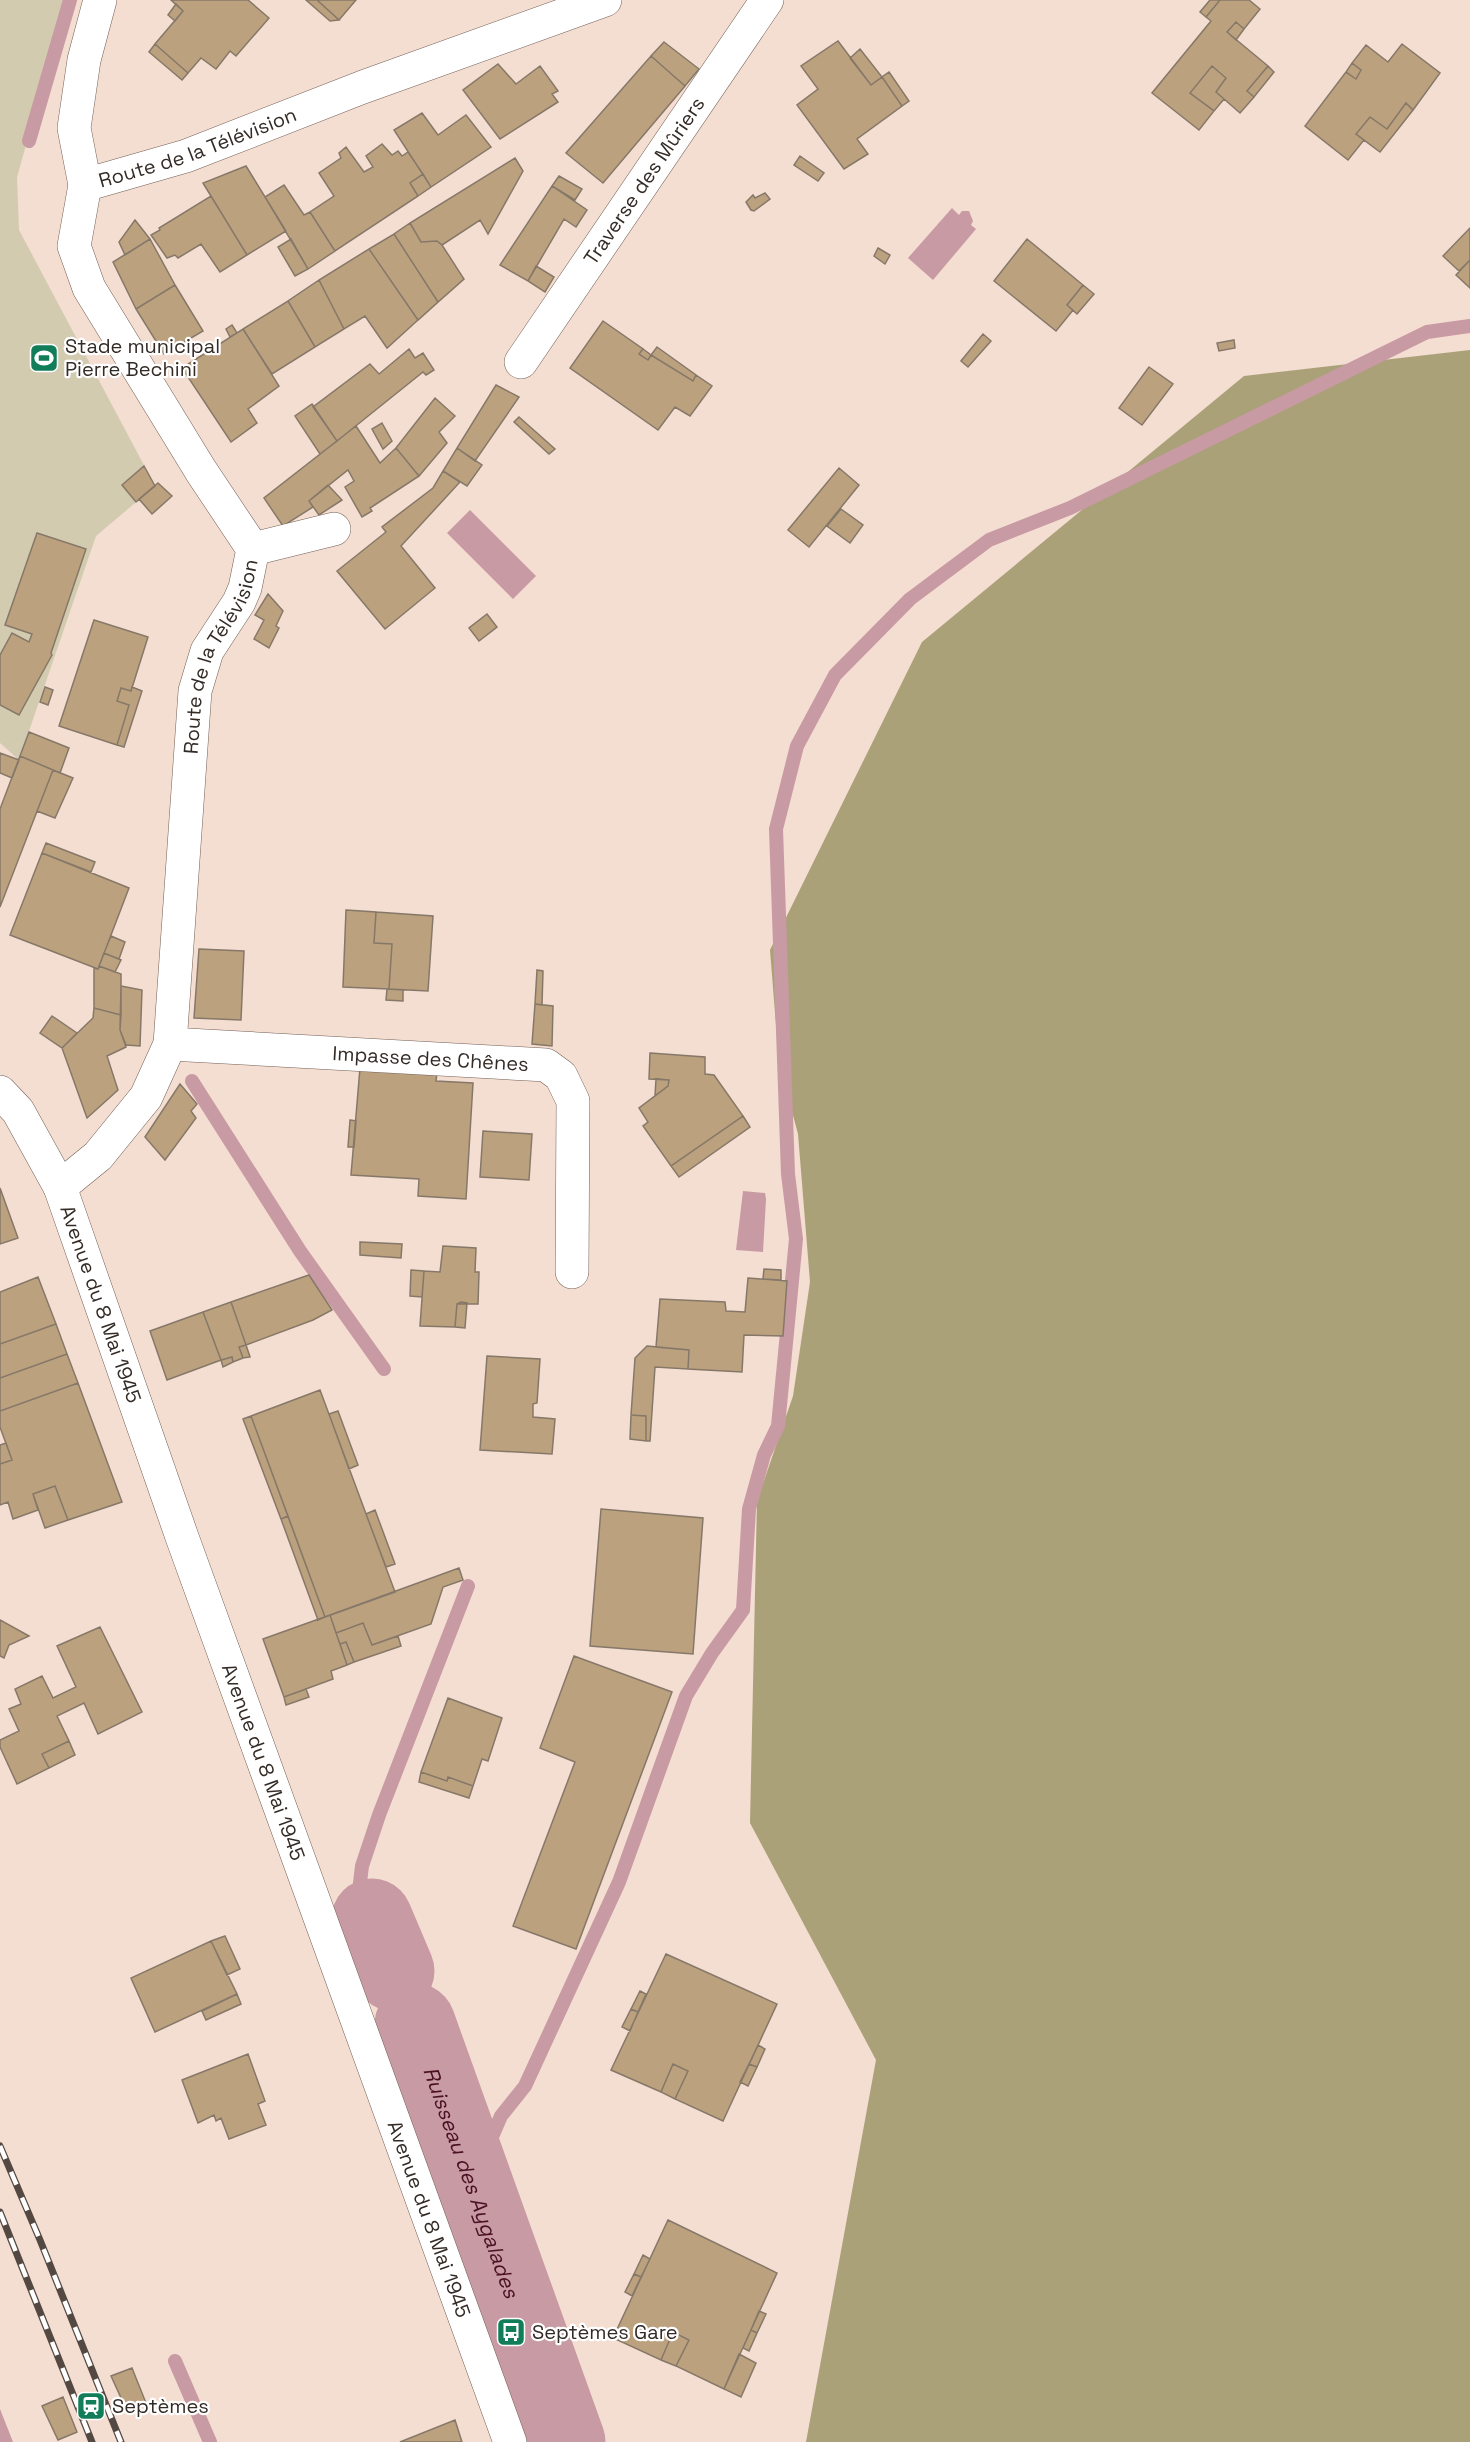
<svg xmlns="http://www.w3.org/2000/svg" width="1470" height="2442" font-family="'Space Grotesk',sans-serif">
<rect width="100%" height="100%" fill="#f4ddd1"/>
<path fill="#d2cbb0" d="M0 0H67L17 177 19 230 155 486 96 536 19 760 0 743Z"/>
<path fill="#aba179" d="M1470 350V2442H806L876 2060 750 1823 757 1501 793 1396 810 1282 798 1134 779 1063 770 950 922 642 1244 376Z"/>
<path fill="#c89aa3" d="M952 208 959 215 962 211H969L973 221 971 225 976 229 933 280 908 258Z
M470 510 536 576 513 599 447 533Z
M743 1191 765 1193 766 1199 763 1252 736 1250Z
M0 2409 13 2442H0Z"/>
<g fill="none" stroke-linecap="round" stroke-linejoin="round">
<path stroke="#c89aa3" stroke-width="14" d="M29 141 70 0
M192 1081 300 1251 384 1369
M359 1891 362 1866 379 1815 468 1586
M472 2183 501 2116 525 2086 619 1882 686 1696 712 1653 743 1610 749 1509 764 1455 778 1426 796 1239 788 1174 776 829 797 746 835 675 910 599 989 540 1070 508 1427 332 1470 326
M175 2361 210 2442"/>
<g stroke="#c89aa3" stroke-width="81">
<path d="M372 1919 394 1971"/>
<path id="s1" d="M415 2024 565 2442"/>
</g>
</g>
<path fill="#bca17f" stroke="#867868" stroke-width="1.5" d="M171 0H248L269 18 236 56 230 51 216 69 201 58 188 73 155 44 183 11Z
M306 0H317L339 20 330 21Z
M317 0H356L339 20Z
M1210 0H1220L1206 17 1200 12Z
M1220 0H1249L1260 9 1244 29 1236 22 1227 32 1268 66 1247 91 1254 97 1240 113 1216 92 1226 78 1212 66 1190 93 1214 111 1199 130 1152 93 1211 21 1206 17Z
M176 4 183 11 175 21 168 15Z
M1236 22 1244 29 1236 40 1227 32Z
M838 41 871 85 882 77 902 106 857 139 868 154 844 169 797 105 818 89 801 66Z
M664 42 699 69 685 86 651 56Z
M155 44 188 73 182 80 149 52Z
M1402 44 1440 73 1413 110 1406 103 1387 129 1370 117 1356 134 1364 140 1348 160 1305 126 1346 72 1356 79 1361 70 1352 63 1366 45 1388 62Z
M860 49 882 77 871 85 850 58Z
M651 56 685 86 603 183 566 153Z
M1352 63 1361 70 1356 79 1346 72Z
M498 64 516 84 540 66 558 91 552 94 558 102 500 139 463 90Z
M1212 66 1226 78 1216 92 1224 99 1214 111 1190 93Z
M1268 66 1274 72 1254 97 1247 91Z
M889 72 909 101 902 106 882 77Z
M1406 103 1413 110 1380 152 1356 134 1370 117 1387 129Z
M422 113 438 135 466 115 491 147 431 187 394 130Z
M382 144 392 155 398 151 402 156 408 152 423 174 410 183 418 196 335 251 310 212 334 196 319 173 341 158 339 153 346 147 364 172 373 167 366 156Z
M800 156 824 173 818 181 794 165Z
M515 158 523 171 488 234 480 220 442 245 437 241 421 242 410 223Z
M246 166 286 231 247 255 203 183Z
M423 174 431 187 418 196 410 183Z
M559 176 582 189 575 200 552 186Z
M284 185 304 215 310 212 335 251 308 269 265 197Z
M552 186 587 210 576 227 564 219 528 281 500 265Z
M765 193 770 199 754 211 751 210 746 202 753 195 755 198Z
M211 196 247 255 220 272 201 244 178 258 175 255 167 258 151 235 160 230 159 228Z
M135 220 150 239 125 255 119 242Z
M410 223 421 242 437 241 442 245 464 279 438 302 394 234Z
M1470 228V260L1459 271 1443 256Z
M394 234 438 302 418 320 369 249Z
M150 239 175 285 136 309 113 262Z
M291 239 308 269 295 276 278 247Z
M1027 239 1083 285 1067 305 1073 310 1056 331 994 281Z
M878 248 890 255 885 264 874 256Z
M369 249 418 320 387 348 365 316 344 329 319 280Z
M1470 260V288L1456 275Z
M536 266 554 277 545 292 528 281Z
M319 280 344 329 315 347 288 301Z
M175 285 203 331 164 354 136 309Z
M1083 285 1094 294 1077 314 1067 305Z
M288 301 315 347 272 374 243 329Z
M603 321 643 349 639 354 648 360 651 355 693 381 696 375 712 386 690 416 675 407 658 430 570 368Z
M232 325 237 333 230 337 226 329Z
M243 329 279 386 248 409 257 423 231 442 182 368Z
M983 334 991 341 968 367 961 361Z
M1234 340 1235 348 1219 351 1217 343Z
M657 347 696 375 693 381 651 355Z
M409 349 415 358 423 353 434 370 426 375 423 372 337 441 313 407 370 364 379 374Z
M643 349 651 355 648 360 639 354Z
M1149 367 1173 384 1142 425 1119 408Z
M496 385 519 397 475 461 457 448Z
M435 398 455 416 439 432 447 443 419 476 396 448Z
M312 404 337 441 320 454 295 416Z
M519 417 555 449 549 454 514 422Z
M382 423 392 441 383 449 372 429Z
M356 426 380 463 396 448 419 476 370 508 372 511 362 517 345 487 354 481 348 470 309 501 313 507 283 526 264 498Z
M457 448 482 465 467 486 443 471Z
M144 466 155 486 136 502 122 485Z
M839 468 859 485 809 547 788 530Z
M443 471 460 482 401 546 435 588 385 629 337 571 386 532 382 527 433 488Z
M158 483 172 496 152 514 139 499Z
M328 485 342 500 319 515 309 501Z
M841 509 863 525 850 543 827 526Z
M37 533 86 549 51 653 52 655 19 715 0 705V655L12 633 29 642 32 634 5 625Z
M268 594 283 611 276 626 279 628 269 648 254 639 264 620 255 615Z
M487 614 497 627 479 641 469 628Z
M94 620 148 637 131 691 121 688 117 701 129 705 117 745 59 726Z
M45 687 53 690 48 705 40 702Z
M132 687 142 691 124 747 117 745 129 705 117 701 121 688 131 691Z
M29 732 69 748 60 773 20 756Z
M0 753 19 760 12 778 0 773Z
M20 756 53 770 0 907V809Z
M53 770 73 778 55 818 37 811Z
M46 843 95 862 91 872 42 853Z
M42 853 129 888 98 969 10 935Z
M346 910 376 912 374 943 392 944 389 989 343 987Z
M376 912 433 916 428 991 389 989 392 944 374 943Z
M111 936 125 942 119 959 104 953Z
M199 949 244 951 241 1020 194 1018Z
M104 953 121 960 115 972 99 966Z
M99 966 121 974V1015L94 1008V968L98 969Z
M537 970 543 971 542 1005 535 1004Z
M121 986 142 990 140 1046 126 1045 120 1030Z
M387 989 403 990V1001L386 1000Z
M535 1004 553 1006 552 1046 532 1044Z
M94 1008 121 1015 120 1030 126 1047 107 1056 118 1090 87 1118 62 1048 93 1018Z
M52 1016 77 1033 62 1048 40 1033Z
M650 1053 705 1057V1074L714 1075 743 1116 671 1166 643 1126 648 1122 639 1108 668 1086 669 1080 649 1079Z
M360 1068 437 1073 436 1081 473 1083 466 1199 418 1196 419 1179 351 1175Z
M656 1079 669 1080 668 1086 655 1096Z
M180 1084 197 1104 191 1111 196 1118 165 1160 145 1137Z
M743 1116 750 1127 679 1177 671 1166Z
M350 1120 356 1121 354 1147H348Z
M483 1131 532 1134 529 1180 480 1177Z
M0 1188 18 1238 0 1244Z
M360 1242 402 1244 401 1258 360 1255Z
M443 1246 476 1248 475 1272H479L478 1304H457L455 1327 420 1326 424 1271 440 1272Z
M764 1269 781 1270V1280L763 1279Z
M411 1270 424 1271 422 1297 410 1296Z
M309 1275 332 1310 313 1320 246 1345 231 1302Z
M38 1277 56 1324 0 1344V1292Z
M748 1278 787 1281 783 1336 744 1335 742 1372 688 1369 689 1350 656 1347 660 1299 725 1302 726 1311 745 1312Z
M231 1302 246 1345 239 1347 243 1358 233 1362 232 1357 221 1360 203 1312Z
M461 1302 467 1303 465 1328 455 1327 457 1304Z
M203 1312 221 1360 167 1380 150 1331Z
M56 1324 67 1354 0 1378V1344Z
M246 1345 250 1357 243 1358 239 1347Z
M647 1346 689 1350 688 1369 655 1367 650 1441H646V1416L631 1415 635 1358Z
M67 1354 78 1383 0 1411V1378Z
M487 1356 540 1359 537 1403 533 1404V1417L555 1419 552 1454 480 1450Z
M232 1357 233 1362 223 1367 221 1360Z
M78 1383 122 1502 68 1520 55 1486 33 1494 38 1510 13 1519 8 1502 0 1505V1464L12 1460 0 1427V1411Z
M320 1390 395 1592 325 1617 251 1416Z
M338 1411 358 1465 349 1469 329 1414Z
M631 1415 646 1416V1441L630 1439Z
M251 1416 288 1516 281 1519 243 1419Z
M6 1443 12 1460 0 1464V1445Z
M55 1486 68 1520 45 1528 33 1494Z
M601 1509 703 1518 693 1654 590 1646Z
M375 1510 395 1564 386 1567 366 1514Z
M288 1516 325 1617 318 1620 281 1519Z
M459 1568 463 1580 443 1587 431 1624 372 1645 363 1623 336 1633 330 1615Z
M330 1615 347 1665 331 1671 333 1679 284 1697 263 1639Z
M0 1620 29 1636 9 1645 4 1658 0 1656Z
M363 1623 372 1645 398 1636 401 1646 354 1662 346 1642 340 1644 336 1633Z
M100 1627 142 1712 98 1734 84 1703 57 1716 69 1741 42 1754 49 1768 17 1784 0 1747V1740L19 1731 9 1709 21 1704 15 1689 42 1676 53 1698 76 1687 57 1646Z
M346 1642 354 1662 347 1665 340 1644Z
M574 1656 672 1692 576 1949 513 1926 575 1762 540 1748Z
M306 1689 309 1697 286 1705 284 1697Z
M448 1698 502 1718 488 1761 482 1759 473 1786 448 1777 447 1781 421 1772Z
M69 1741 75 1755 49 1768 42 1754Z
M421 1772 447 1781 448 1777 473 1786 469 1798 419 1782Z
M225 1936 240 1969 227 1975 211 1941Z
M211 1941 237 1994 155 2032 131 1978Z
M666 1954 777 2004 723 2121 675 2099 688 2071 673 2064 661 2092 611 2070Z
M640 1991 646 1994 638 2012 631 2009Z
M237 1994 241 2004 206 2020 202 2011Z
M631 2009 638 2012 630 2031 622 2027Z
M758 2045 765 2049 757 2067 749 2064Z
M248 2054 265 2101 258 2104 266 2125 229 2139 221 2118 216 2121 214 2115 198 2123 182 2080Z
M673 2064 688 2071 675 2099 661 2092Z
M749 2064 757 2067 748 2086 740 2082Z
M668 2220 777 2273 724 2389 676 2366 689 2340 673 2332 661 2360 613 2338Z
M643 2255 650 2259 641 2277 634 2274Z
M634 2274 641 2277 632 2296 625 2292Z
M759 2311 766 2314 757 2333 751 2330Z
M751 2330 757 2333 749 2351 743 2348Z
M673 2332 689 2340 676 2366 661 2360Z
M739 2354 756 2363 741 2397 724 2389Z
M132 2368 146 2403 127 2411 111 2376Z
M63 2397 77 2432 58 2440 42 2406Z
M455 2420 462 2442H400Z"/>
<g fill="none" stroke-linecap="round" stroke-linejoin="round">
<g stroke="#736056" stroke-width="34">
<g id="street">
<path d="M85 185 74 128 84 60 100 0"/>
<path id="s2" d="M521 362 767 0"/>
<path d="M253 549 334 529"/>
<path id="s3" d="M170 1044 546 1065 561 1076 573 1101 572 1272"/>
<path id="s4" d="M60 1187 98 1156 146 1097 170 1044 195 691 207 651 239 602 245 588 253 549 201 471 89 288 74 246 85 185 186 156 363 87 605 0"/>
</g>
</g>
<g stroke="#736056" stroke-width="34">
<g id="secondary">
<path id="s5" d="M0 1092 18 1111 60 1187 182 1537 510 2442"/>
</g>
</g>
<use href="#street" stroke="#fff" stroke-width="33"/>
<use href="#secondary" stroke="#fff" stroke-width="33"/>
<g stroke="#534942" stroke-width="7">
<path id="rail" d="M0 2146 40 2240 121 2442
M0 2212 92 2442"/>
</g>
<use href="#rail" stroke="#fff" stroke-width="4.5" stroke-dasharray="14" stroke-linecap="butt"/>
</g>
<defs>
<g id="stadium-square" transform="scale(1.5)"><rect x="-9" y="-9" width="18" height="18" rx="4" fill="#127e59" stroke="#fff"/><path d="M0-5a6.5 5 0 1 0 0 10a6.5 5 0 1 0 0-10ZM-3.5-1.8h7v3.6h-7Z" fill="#fff"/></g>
<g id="bus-square" transform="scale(1.5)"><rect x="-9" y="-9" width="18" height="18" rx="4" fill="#127e59" stroke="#fff"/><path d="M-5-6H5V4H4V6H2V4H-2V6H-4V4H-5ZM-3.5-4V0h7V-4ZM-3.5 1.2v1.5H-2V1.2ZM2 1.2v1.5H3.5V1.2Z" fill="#fff"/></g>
<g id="station-square" transform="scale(1.5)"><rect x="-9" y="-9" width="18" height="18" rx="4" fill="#127e59" stroke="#fff"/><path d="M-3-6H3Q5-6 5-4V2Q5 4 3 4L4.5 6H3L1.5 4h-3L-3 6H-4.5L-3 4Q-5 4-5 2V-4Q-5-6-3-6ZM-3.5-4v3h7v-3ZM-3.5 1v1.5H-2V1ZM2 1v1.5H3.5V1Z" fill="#fff"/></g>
</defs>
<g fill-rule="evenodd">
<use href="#stadium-square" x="44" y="358"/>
<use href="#bus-square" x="511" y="2332"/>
<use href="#station-square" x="91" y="2406"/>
</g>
<g text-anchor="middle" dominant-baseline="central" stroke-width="4.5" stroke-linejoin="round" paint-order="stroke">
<g font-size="20" fill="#332b26" stroke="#fff">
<text stroke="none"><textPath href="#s4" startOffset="1226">Route de la Télévision</textPath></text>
<text stroke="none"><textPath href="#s2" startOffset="219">Traverse des Mûriers</textPath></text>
<text stroke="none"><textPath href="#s4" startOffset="578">Route de la Télévision</textPath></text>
<text stroke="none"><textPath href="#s3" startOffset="261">Impasse des Chênes</textPath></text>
<text stroke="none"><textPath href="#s5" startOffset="237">Avenue du 8 Mai 1945</textPath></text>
<text stroke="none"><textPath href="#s5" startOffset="723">Avenue du 8 Mai 1945</textPath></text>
<text stroke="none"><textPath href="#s5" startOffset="1209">Avenue du 8 Mai 1945</textPath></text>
</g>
<g font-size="20" fill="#332b26" stroke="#fff" text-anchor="start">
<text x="65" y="346">Stade municipal<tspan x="65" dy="23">Pierre Bechini</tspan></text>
<text x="532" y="2332">Septèmes Gare</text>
<text x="112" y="2406">Septèmes</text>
</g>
<g font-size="21" font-style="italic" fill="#4a1124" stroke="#fff">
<text stroke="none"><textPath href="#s1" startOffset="168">Ruisseau des Aygalades</textPath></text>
</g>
</g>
</svg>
